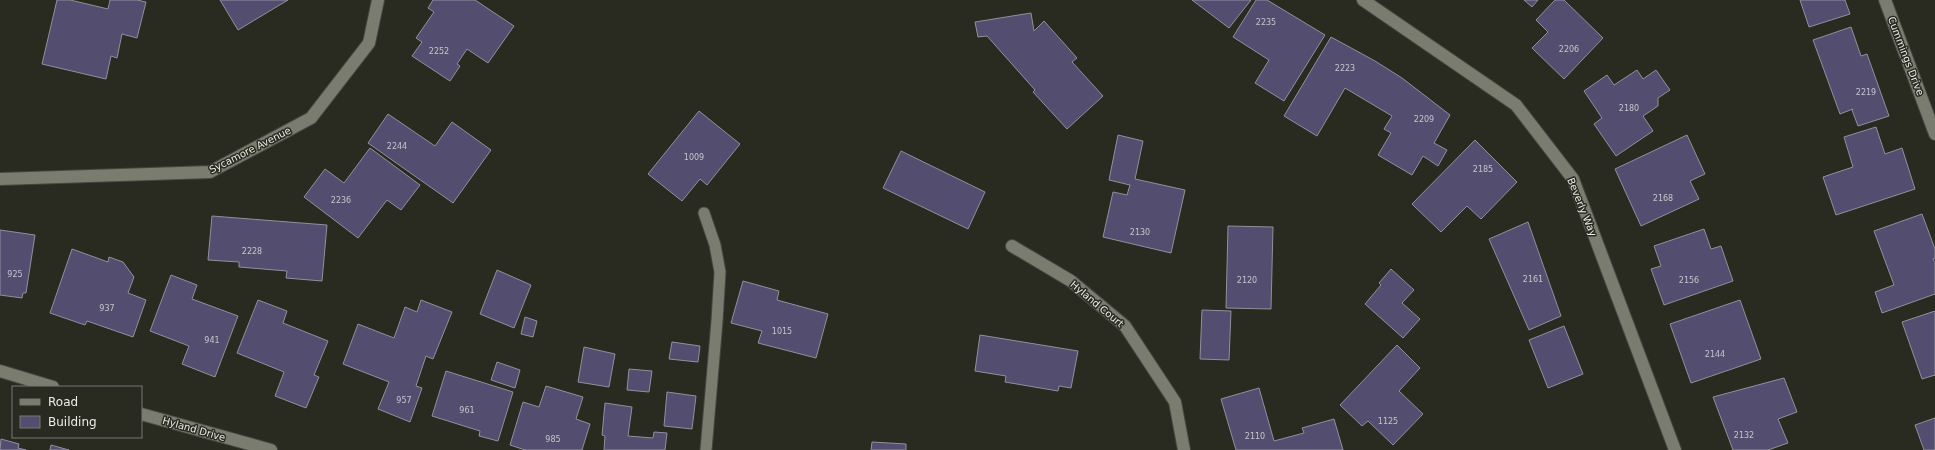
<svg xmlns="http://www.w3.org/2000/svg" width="1935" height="450" font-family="'DejaVu Sans',sans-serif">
<rect width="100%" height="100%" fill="#292b21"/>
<path fill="#534d70" stroke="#91909c" d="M57 0H70L108 9 110 0H137L146 2 137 38 122 34 117 58 111 56 106 79 42 64Z
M220 0H288L238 30Z
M433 0H475L514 26 488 63 467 49 457 64 460 66 450 81 412 56 422 42 416 38 434 12 428 8Z
M1192 0H1251L1229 28Z
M1256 0H1267L1325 35 1284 101 1255 83 1269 60 1233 37Z
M1524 0H1538L1532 7Z
M1555 0H1564L1603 38 1564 79 1532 48 1548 32 1536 20Z
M1800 0H1845L1850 14 1809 27Z
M1031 13 1034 31 1044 21 1077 58 1072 62 1103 96 1067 129 1033 92 1035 90 987 36 978 37 975 22Z
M1851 27 1861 56 1867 54 1889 116 1858 126 1852 110 1853 109 1840 114 1813 40Z
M1331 37 1375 61 1402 78 1450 115 1434 143 1447 150 1438 166 1423 156 1412 175 1378 155 1391 133 1384 129 1392 116 1345 88 1317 136 1284 116Z
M1637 70 1643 79 1656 70 1670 90 1658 98V106L1643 116 1653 131 1616 156 1594 124 1602 118 1584 91 1607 75 1614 85Z
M699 111 740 144 707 185 700 179 682 201 648 174Z
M388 114 435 146 452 122 491 150 453 203 368 143Z
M1876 127 1885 154 1902 148 1915 189 1836 215 1823 177 1853 167 1844 137Z
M1118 135 1143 141 1135 179 1185 190 1171 253 1103 237 1113 192 1127 195 1130 185 1109 180Z
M1687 135 1705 174 1690 181 1699 199 1641 226 1615 169Z
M1475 140 1517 182 1481 219 1467 206 1441 232 1412 204Z
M370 148 420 185 401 210 387 200 358 238 304 197 325 169 344 183Z
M901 151 985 192 968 229 883 188Z
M1922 214 1935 249V258L1933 259 1935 263V294L1882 313 1875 292 1894 285 1874 231Z
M212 216 327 225 322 281 286 278 287 271 239 267V262L208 260Z
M1528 222 1561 316 1529 330 1489 239Z
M1228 226 1273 227 1271 309 1226 308Z
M1704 229 1711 249 1721 246 1733 281 1664 305 1651 269 1661 266 1654 246Z
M0 230 35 235 26 293H23L22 298 0 295Z
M72 249 108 262 109 257 123 262 134 277 128 293 146 300 133 337 87 321 85 325 50 313Z
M1391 269 1414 290 1402 303 1420 319 1403 338 1365 304 1381 285 1379 283Z
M497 270 531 285 514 328 480 314Z
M171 275 197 285 192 299 238 316 215 377 182 364 189 346 150 331Z
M743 281 779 291 777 300 828 314 816 358 758 343 762 331 731 323Z
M258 300 287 311 283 323 328 341 314 375 319 377 306 408 275 396 284 372 237 353Z
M421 300 452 312 433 359 426 356 416 386 422 388 410 422 378 409 389 382 343 364 358 324 394 338 405 307 417 312Z
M1740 300 1761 359 1691 383 1670 324Z
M1202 310 1231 311 1229 360 1200 359Z
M1935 311V375L1922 379 1902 322Z
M525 317 537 321 533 337 521 334Z
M1564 326 1583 374 1548 388 1529 340Z
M980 335 1078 351 1071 388 1059 386 1058 391 1005 382 1006 376 975 371Z
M672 342 700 346 698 362 669 359Z
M1397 345 1420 368 1399 391 1423 414 1393 445 1368 421 1362 426 1340 405Z
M584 347 615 354 609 387 578 382Z
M497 362 520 370 515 388 491 380Z
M629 369 652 371 649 392 627 390Z
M446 371 513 392 498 441 479 436 480 431 432 416Z
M1784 378 1797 412 1778 419 1788 443 1768 450H1733L1713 397Z
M546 386 583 397 576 419 590 424 582 450H525L510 445 523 402 539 407Z
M1259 388 1274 441 1304 433 1302 428 1334 419 1343 450H1236L1221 399Z
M667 392 696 396 692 429 664 426Z
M605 403 632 407 628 436 653 438 654 432 667 433 665 450H604L605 436 602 435Z
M1935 418V450H1924L1915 425Z
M1 439 19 444 18 448 26 450H0Z
M872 442 906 444V450H871Z
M51 445 69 450H50Z"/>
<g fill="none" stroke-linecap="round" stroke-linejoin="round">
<g stroke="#46483f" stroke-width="13">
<path id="lane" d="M704 213 715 245 720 272 717 321 706 450"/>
</g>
<g stroke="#46483f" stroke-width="14">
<path id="street" d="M1363 0 1516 105 1573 179 1675 450
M1885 0 1935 134
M0 179 210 172 311 118 369 43 378 0
M1012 246 1071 281 1125 326 1175 402 1184 450
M0 371 53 387
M141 414 271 450"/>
</g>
<use href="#lane" stroke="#7a7c70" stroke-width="11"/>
<use href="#street" stroke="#7a7c70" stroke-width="12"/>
</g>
<g text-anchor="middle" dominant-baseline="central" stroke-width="3" stroke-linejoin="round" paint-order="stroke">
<g font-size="8" fill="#c5c5c8">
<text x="1266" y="22">2235</text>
<text x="1569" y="49">2206</text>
<text x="439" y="51">2252</text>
<text x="1345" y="68">2223</text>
<text x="1866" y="92">2219</text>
<text x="1629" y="108">2180</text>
<text x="1424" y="119">2209</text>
<text x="397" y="146">2244</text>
<text x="694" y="157">1009</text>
<text x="1483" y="169">2185</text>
<text x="1663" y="198">2168</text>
<text x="341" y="200">2236</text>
<text x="1140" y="232">2130</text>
<text x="252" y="251">2228</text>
<text x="15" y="274">925</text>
<text x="1533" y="279">2161</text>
<text x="1247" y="280">2120</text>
<text x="1689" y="280">2156</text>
<text x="107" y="308">937</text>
<text x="782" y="331">1015</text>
<text x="212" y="340">941</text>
<text x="1715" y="354">2144</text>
<text x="404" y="400">957</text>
<text x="467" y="410">961</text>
<text x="1388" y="421">1125</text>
<text x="1744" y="435">2132</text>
<text x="1255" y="436">2110</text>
<text x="553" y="439">985</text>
</g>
<g font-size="10" fill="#ebede6" stroke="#292b21">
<text transform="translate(1906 56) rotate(69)">Cummings Drive</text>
<text transform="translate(250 150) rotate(-27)">Sycamore Avenue</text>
<text transform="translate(1582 207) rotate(68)">Beverly Way</text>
<text transform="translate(1097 304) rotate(40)">Hyland Court</text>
<text transform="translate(194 429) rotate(16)">Hyland Drive</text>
</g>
</g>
<rect x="12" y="386" width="130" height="52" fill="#292b21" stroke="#777970"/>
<rect x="20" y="399" width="20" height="6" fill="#7a7c70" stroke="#777970"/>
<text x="48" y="406" font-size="12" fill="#ebede6">Road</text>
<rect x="20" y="416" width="20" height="12" fill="#534d70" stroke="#777970"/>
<text x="48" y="426" font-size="12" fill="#ebede6">Building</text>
</svg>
